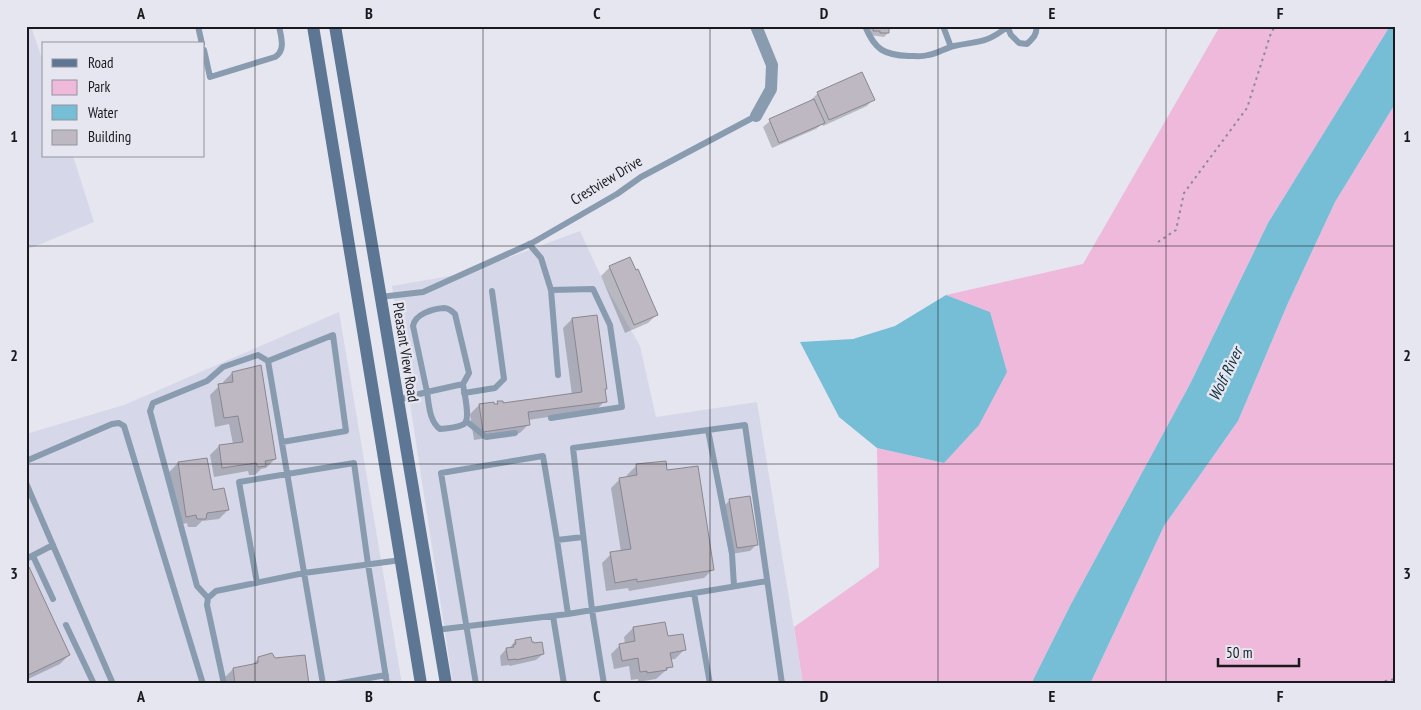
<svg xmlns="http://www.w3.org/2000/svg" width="1421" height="710" font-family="'PT Sans Narrow',sans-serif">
<rect width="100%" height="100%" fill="#e6e6f1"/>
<path fill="#d6d8e9" d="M26 26H38L32 29 44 65V156H73L94 222 26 250Z
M580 231 604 283 640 346 656 417 757 402 803 684H453L392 286 467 273Z
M339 312 402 684H26V434L124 405Z"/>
<path fill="#efb9db" d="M1220 26H1390L1268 223 1190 384 1071 604 1031 684H803L794 627 879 567 877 448 944 463 990 312 946 295 1083 264Z
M1395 104V684H1090L1164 526 1238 421 1288 303 1335 202Z"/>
<path fill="#76bdd6" d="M1390 26H1395V104L1335 202 1288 303 1238 421 1164 526 1090 684H1031L1071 604 1190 384 1268 223Z
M946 295 990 312 1007 372 979 425 944 463 877 448 839 417 800 342 853 339 895 326Z"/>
<path fill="#0003" d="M870 26H888V33L884 37 870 35Z
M818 93 873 99 867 106 823 126 822 124 816 129 772 148 763 127 770 121 812 102 811 100Z
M610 267 657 314 648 323 625 333 601 276Z
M596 316 606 389 604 391 605 401 596 410 528 420 529 424 520 433 474 440 470 414 479 405H493L498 403 502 404 572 395 563 328 572 319Z
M232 373 275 459 266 468 261 469 255 475H249L248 471 214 477 210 455 219 446 233 444 229 424 215 427 210 395 219 386 224 385 223 382Z
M178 463 212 491 228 510 219 519 202 521 196 527H188L187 523 178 525 169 472Z
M665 463 666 472 713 569 704 578 629 591 628 588 606 591 602 563 611 554 621 552 611 488 620 479 628 478 627 475 636 466Z
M730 500 756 545 750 551 731 554 723 507Z
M26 570 69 655 60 664 26 680Z
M633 628 667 638 684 650 675 659 670 660 671 666 656 679 638 682V679L631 680 629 666 614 669 611 654 620 645 625 644 624 637Z
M515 641 543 654 536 660 510 666 509 665 501 666 500 656 506 649H509Z
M259 658 275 660 307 684H225L224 678 233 669 251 666Z"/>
<path fill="#bdb8c1" stroke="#8b868f" d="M874 26H889V33H880V31H873Z
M862 72 875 100 829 120 817 92Z
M814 99 825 123 779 143 769 119Z
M630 257 636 270 638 269 658 315 634 325 609 266Z
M597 315 607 389H605L607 402 528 412 530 425 483 432 479 404 494 402V404H498L497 401H503V403L582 392 572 318Z
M261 365 276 459 265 461 266 466 258 467 256 463 222 468 219 445 243 442 238 416 224 418 218 384 233 382 232 372Z
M207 458 213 490 224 488 229 510 207 513 206 519H197L196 515 186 517 178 462Z
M666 461 667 470 698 466 714 570 637 582V579L615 583 610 552 631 549 619 478 637 475 636 464Z
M750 496 758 545 737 548 729 499Z
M29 567 70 655 26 676V569Z
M665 622 668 636 683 634 686 650 670 653 673 667 666 668 667 670 647 673V671L640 672 638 658 622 661 619 644 635 641 633 627Z
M531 637 532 642H534V643L542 642 544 654 516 660V659L508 660 506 648 514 647 513 645 516 644 515 640Z
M272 653 275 658 305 655 309 684H235L233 668 258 663V657Z"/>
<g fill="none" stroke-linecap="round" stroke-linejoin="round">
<path stroke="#8b8b93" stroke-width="2" stroke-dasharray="2.5 4" stroke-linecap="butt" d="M1158 242 1176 230 1184 193 1247 108 1271 33 1275 26
M1372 684 1395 679"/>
<path stroke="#899baf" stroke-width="6" d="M198 26 202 44
M865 26C875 50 884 55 909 56 915 56 922 57 928 55 937 54 945 48 954 46 977 41 986 44 1007 27
M943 26 951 47
M1007 26 1011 35 1019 43 1027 44C1032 39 1038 34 1036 26
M204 50 210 77 275 57C286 50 281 37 279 26
M529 244 541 258 551 290 558 375
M551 290 593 289 610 325 622 407 551 418
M380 297 423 292 532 243 617 194 641 177 756 116
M268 361 333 335 346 431 282 442
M464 393 495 388 504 379 492 291
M397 400 427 392C429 404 429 421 440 429 447 428 458 428 464 424 471 419 464 393 463 384L427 392 413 326C415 314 432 309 444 308 448 308 452 311 455 314L469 373 463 384
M466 421 486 437 515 433
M708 430 732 554 734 586
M26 461 112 424 119 423 124 426 203 684
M26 483 113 684
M557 540 583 537
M33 556 53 599
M26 559 53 545
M257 583 239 482 354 463 368 564 387 684
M694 593 710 684
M208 598 197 586 150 411 153 403 207 381 223 367 258 355 268 361 323 684
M553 616 564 684
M66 625 94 684
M436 630 568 614
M224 684 207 605 208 598 216 591 304 573 401 560
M336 684 386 675
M476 684 441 473 543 456 557 540 568 614 767 581
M604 684 592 610 573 448 745 425 782 684"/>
<path stroke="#899baf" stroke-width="12" d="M756 26 772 65 771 89 756 116"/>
<path stroke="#5c7693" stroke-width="12" d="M313 26 421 684
M335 26 446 684"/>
</g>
<path fill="none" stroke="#1a1a1e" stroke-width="1" stroke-opacity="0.55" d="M255 26V684M483 26V684M710 26V684M938 26V684M1166 26V684M26 246H1395M26 464H1395"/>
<g text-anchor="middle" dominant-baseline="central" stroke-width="5" stroke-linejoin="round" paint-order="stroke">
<g font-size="15" fill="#1a1a1e" stroke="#e6e6f1">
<text transform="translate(606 180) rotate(-31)">Crestview Drive</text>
<text transform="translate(406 352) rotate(81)">Pleasant View Road</text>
</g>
<g font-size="16" font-style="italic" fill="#0d2f3a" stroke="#e6e6f1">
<text transform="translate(1225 374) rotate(-64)">Wolf River</text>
</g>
</g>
<rect width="1421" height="710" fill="none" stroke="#e6e6f1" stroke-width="55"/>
<rect x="42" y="42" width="162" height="115" fill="#e6e6f1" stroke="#94949d"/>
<rect x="52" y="59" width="25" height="8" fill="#5c7693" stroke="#94949d"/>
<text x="88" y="68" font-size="15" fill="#1a1a1e">Road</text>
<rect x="52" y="80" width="25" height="15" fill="#efb9db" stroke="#94949d"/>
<text x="88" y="92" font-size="15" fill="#1a1a1e">Park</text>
<rect x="52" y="105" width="25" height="15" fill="#76bdd6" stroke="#94949d"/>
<text x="88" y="118" font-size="15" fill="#1a1a1e">Water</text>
<rect x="52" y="130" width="25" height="15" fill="#bdb8c1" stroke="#94949d"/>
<text x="88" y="142" font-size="15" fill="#1a1a1e">Building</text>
<path d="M1218 658v8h81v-8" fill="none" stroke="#1a1a1e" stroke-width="2.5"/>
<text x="1226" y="658" font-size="15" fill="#1a1a1e" stroke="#e6e6f1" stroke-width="4" paint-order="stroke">50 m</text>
<rect x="28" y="28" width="1366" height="654" fill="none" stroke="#1a1a1e" stroke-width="2"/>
<g font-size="16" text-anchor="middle" font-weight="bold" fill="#1a1a1e">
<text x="141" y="19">A</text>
<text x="369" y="19">B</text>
<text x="597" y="19">C</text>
<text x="824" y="19">D</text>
<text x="1052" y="19">E</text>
<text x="1280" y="19">F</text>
<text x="14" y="142">1</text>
<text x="1407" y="142">1</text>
<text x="14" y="361">2</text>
<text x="1407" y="361">2</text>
<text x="14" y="579">3</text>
<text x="1407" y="579">3</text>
<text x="141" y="702">A</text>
<text x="369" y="702">B</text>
<text x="597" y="702">C</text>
<text x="824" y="702">D</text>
<text x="1052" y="702">E</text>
<text x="1280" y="702">F</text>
</g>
</svg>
